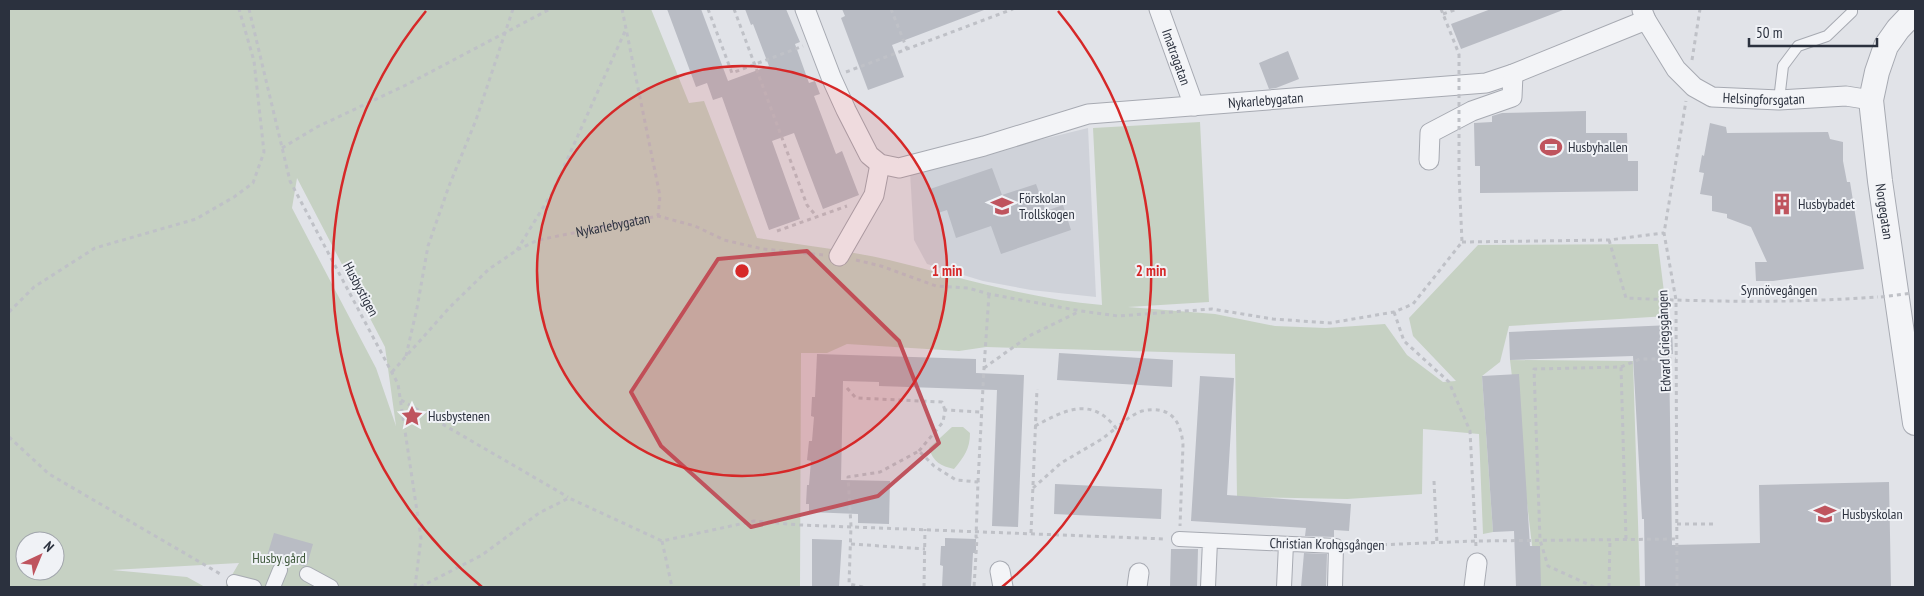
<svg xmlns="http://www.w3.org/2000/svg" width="1924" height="596" font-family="'PT Sans Narrow',sans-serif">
<rect width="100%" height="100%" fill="#e1e3e8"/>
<path fill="#cfd2d9" d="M1088 128 1096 297 1031 290 983 281 927 264 914 240 910 172Z"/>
<path fill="#c6d1c3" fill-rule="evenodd" d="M9 9H651L689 103 704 101 757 238C800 245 846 250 889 260 959 277 1029 299 1102 305L1093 128 1200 122 1209 302 1128 307 1215 314 1275 326 1326 328 1385 324 1407 355 1443 382 1456 381 1413 336 1409 318 1478 245 1658 244 1667 316 1509 326 1500 362 1482 376 1493 532 1483 534 1479 434 1423 429 1422 494 1347 499 1237 497 1235 354 986 347 959 351 847 344 827 353H801L800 587H225L239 563 112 570 187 577 205 587H9ZM297 178 385 347 396 426 376 368 292 208ZM25 541H55V571H25Z
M1510 360 1633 361 1640 587H1537Z
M952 427H963L970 433C970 449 964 457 954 469 941 466 933 462 929 448Z"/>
<path fill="#b9bcc4" d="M667 9H701L728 81 769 66 753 24 751 25 745 9H786L800 42 795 44 809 83 815 81 820 94 814 96 836 154 842 151 859 195 823 209 794 133 772 141 800 219 769 230 722 97 713 100 707 83 696 87Z
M842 9H984V10L892 45 904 77 868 90 841 18 845 16Z
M1491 9H1563V10L1461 49 1451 24Z
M1288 51 1299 79 1276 88 1269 89 1259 63Z
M1586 111V133H1627L1628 161H1638V191L1480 193V166H1475L1474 123 1492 122V116L1502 113Z
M1710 123 1726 127 1727 133 1828 132 1830 139 1843 142V161L1847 182H1850L1864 269 1773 281H1756L1755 262H1767L1751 227 1727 218V214L1712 211V196L1700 194 1704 173 1699 172 1702 155 1704 156Z
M992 168 1002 195 1036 184 1046 211 1063 205 1071 230 1001 254 991 226 956 238 947 210 938 213 930 189Z
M1672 325 1673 354H1669L1672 545 1760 543 1759 485 1889 482 1891 587H1645L1644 519H1642L1633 356 1510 360 1509 332Z
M1059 353 1173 360 1172 387 1057 380Z
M817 354 976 359V373L1024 375 1018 527 992 526 997 390 879 386V382L843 381 841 480 890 481 889 524 858 523V514L809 512V504H806L807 485H809L811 461 807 460 809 441H812L814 417 811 416 812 397H815Z
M1519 374 1530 546H1540L1541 587H1516L1514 531 1493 532 1482 376Z
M1200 376 1234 378 1227 495 1351 504 1349 531 1334 530V537L1305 536 1306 528 1191 521Z
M1055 484 1162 489 1161 519 1054 514Z
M274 533 313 544 307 565 304 566 267 556Z
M945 538 976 539V553H973L971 587H942L943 566 940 565 941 546H945Z
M812 539 842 540 839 587H812Z
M1171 549H1198L1197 587H1170Z
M1304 553 1327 554 1326 587H1301Z"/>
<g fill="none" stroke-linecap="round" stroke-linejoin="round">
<g stroke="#a7aab2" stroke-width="12">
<path id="service" d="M1779 100 1783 66 1798 46 1827 36 1852 12V9"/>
</g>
<g stroke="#a7aab2" stroke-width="16">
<path id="pedestrian" d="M1179 539 1336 546 1335 587
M307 574 331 587
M234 582 254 587
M273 587 280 570
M1208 587 1210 541
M1284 587 1286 544"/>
</g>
<g stroke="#a7aab2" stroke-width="21">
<g id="minor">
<path id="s2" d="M805 9 831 77 846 110 869 155 880 164 899 168 984 146 1088 114 1486 83 1513 74 1646 20"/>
<path id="s3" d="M1159 9 1194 106"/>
<path id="s4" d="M1642 10 1646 20 1676 69 1694 87 1712 97 1779 100 1846 96 1871 100"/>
<path d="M1429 160 1430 133 1472 111 1512 97 1513 74"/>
<path d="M839 256 874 195 880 164"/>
<path d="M1000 571 1003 587"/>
<path d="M1137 587 1139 573"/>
<path d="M1474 587 1477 563"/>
</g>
</g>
<g stroke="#a7aab2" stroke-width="26">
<g id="tertiary">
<path id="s5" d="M1915 11 1898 29 1886 46 1877 72 1871 100 1880 181 1915 423"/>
</g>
</g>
<g stroke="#bfc1c7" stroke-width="3" stroke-dasharray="4 4" stroke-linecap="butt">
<path d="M249 9 290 181 398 384 421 538 415 587"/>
<path d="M622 9 660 196 658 216"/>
<path d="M708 9 732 73 803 46"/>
<path d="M734 9 807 205 817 217"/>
<path d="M891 9 907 49"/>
<path d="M1441 9 1459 54"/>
<path d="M1443 14 1457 9"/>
<path d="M1692 60 1700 9"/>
<path d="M846 72 1013 9"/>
<path d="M282 148 317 127 406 85 550 9"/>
<path d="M777 231 847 206"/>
<path d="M1609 240 1626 298C1710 302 1794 303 1878 297"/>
<path d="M1462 242 1609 240 1664 233"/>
<path d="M517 250 552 193 626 29"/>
<path d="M856 260 881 266 936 286 968 288 989 294 1081 311 1118 316 1212 309 1273 319 1330 323 1394 312 1413 304 1462 242 1459 174"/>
<path d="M9 312 34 287 95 248 196 219 234 197 253 183 264 152 254 61 239 9"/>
<path d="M1394 312 1404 341 1449 382 1470 431 1476 547"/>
<path d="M406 356 417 308 428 246 449 186 476 120 513 9"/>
<path d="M1621 367 1640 359H1676"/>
<path d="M984 368 1029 336 1080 311"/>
<path id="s1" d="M392 372 450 307 489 269 517 250 538 240 658 216 695 226 724 240 763 249 823 255"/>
<path d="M847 388 856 398 942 402 945 410"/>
<path d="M401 400 568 497"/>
<path d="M1035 426C1065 410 1091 396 1116 428 1123 422 1133 414 1142 411 1170 405 1181 420 1183 445L1180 526"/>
<path d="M9 437 49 474 222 575"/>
<path d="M919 451 943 422 945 410 981 412"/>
<path d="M1434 481 1437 543"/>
<path d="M978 482 984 368 989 294"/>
<path d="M1033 488 1061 463 1102 439 1116 428"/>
<path d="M1677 524H1715"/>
<path d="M1031 533 1037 389"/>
<path d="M662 541 672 587"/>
<path d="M851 544 925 549"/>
<path d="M1351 546 1475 541 1677 539"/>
<path d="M420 587 482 555 539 513 569 498 662 541 754 521 800 525 1166 539"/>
<path d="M863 587 849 584 851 526 848 477 880 472 919 451 934 466 956 480 978 482 976 537 977 538 974 587"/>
<path d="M924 587 925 529"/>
<path d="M1594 587 1548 566 1540 540 1534 369 1621 367 1626 539"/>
<path d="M1609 587 1610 539"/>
<path d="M1677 587 1676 300 1664 233 1686 101"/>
</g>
<use href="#service" stroke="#f3f4f7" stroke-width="10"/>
<use href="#pedestrian" stroke="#f3f4f7" stroke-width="14"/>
<use href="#minor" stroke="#f3f4f7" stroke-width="19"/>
<use href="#tertiary" stroke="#f3f4f7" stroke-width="24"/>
<path stroke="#bfc1c7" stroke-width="3" stroke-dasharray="4 4" stroke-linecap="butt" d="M1459 54V174
M1881 297 1912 293"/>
</g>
<path fill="#bf545e" fill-opacity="0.2" stroke="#bf545e" stroke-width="4" stroke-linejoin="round" d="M807 251 899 341 939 443 878 496 751 527 661 446 631 392 718 259Z"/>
<circle cx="742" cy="271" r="205" fill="#d62828" fill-opacity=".12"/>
<g fill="none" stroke="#d62828" stroke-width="2.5">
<circle cx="742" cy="271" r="205"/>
<path d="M482 587A409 409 0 0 1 426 11M1058 11A409 409 0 0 1 1002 587"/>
</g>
<defs>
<g id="stadium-bare" transform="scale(1.725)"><path d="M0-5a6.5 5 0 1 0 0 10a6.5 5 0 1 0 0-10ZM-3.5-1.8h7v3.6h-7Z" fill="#bf545e" stroke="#f0f2f6" stroke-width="2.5" paint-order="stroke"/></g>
<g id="building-bare" transform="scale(1.725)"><path d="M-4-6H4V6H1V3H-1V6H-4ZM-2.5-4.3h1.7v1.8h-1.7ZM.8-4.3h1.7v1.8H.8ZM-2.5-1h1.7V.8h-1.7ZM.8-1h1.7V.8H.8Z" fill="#bf545e" stroke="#f0f2f6" stroke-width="2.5" paint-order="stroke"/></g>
<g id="school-bare" transform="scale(1.725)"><path d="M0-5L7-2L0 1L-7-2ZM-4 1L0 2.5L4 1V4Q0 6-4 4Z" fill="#bf545e" stroke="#f0f2f6" stroke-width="2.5" paint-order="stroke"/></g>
<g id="sight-bare" transform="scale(1.725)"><path d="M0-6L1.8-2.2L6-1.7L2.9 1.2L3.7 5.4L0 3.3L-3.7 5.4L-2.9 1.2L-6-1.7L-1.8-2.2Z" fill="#bf545e" stroke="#f0f2f6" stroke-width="2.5" paint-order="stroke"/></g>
</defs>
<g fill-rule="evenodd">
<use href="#stadium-bare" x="1551" y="147"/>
<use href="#building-bare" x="1782" y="204"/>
<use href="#school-bare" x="1002" y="206"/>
<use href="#sight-bare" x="412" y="416"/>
<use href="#school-bare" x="1825" y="514"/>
</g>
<g text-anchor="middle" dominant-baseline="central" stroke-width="4" stroke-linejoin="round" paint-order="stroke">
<g font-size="14" fill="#2b313e" stroke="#f0f2f6">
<text stroke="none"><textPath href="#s3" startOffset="51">Imatragatan</textPath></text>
<text stroke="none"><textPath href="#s4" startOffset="166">Helsingforsgatan</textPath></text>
<text stroke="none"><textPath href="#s2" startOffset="568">Nykarlebygatan</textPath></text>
<text stroke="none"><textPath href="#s5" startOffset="214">Norgegatan</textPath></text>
<text stroke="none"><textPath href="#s1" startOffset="275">Nykarlebygatan</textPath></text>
<text transform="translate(361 289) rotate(62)">Husbystigen</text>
<text x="1779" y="290">Synnövegången</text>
<text transform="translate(1664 341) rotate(-92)">Edvard Griegsgången</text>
<text transform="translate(1327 544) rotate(1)">Christian Krohgsgången</text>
</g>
<g font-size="14" fill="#2b313e" stroke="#f0f2f6" text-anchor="start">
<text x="1568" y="147">Husbyhallen</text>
<text x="1019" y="198">Förskolan<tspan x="1019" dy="16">Trollskogen</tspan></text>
<text x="1798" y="204">Husbybadet</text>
<text x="428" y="416">Husbystenen</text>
<text x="1842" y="514">Husbyskolan</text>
</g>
<g font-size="14" fill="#3e583a" stroke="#f0f2f6">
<text x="279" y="558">Husby gård</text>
</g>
</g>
<circle cx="742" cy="271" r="8" fill="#d62828" stroke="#f0f2f6" stroke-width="2.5"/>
<g font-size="15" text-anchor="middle" font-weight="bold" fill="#d62828" stroke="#f0f2f6" stroke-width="4" stroke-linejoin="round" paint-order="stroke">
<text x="947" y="276">1 min</text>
<text x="1151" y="276">2 min</text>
</g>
<rect width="1924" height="596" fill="none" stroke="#2b313e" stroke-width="20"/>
<g transform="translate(40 556) rotate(44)"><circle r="24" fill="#f0f2f6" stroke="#a1a5ac"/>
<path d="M0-4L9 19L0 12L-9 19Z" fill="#bf545e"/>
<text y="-8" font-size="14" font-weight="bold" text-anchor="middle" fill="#2b313e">N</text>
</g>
<path d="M1749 38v8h128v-8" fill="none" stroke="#2b313e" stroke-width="2.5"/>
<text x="1756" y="38" font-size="15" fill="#2b313e" stroke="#f0f2f6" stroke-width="4" paint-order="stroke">50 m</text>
</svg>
